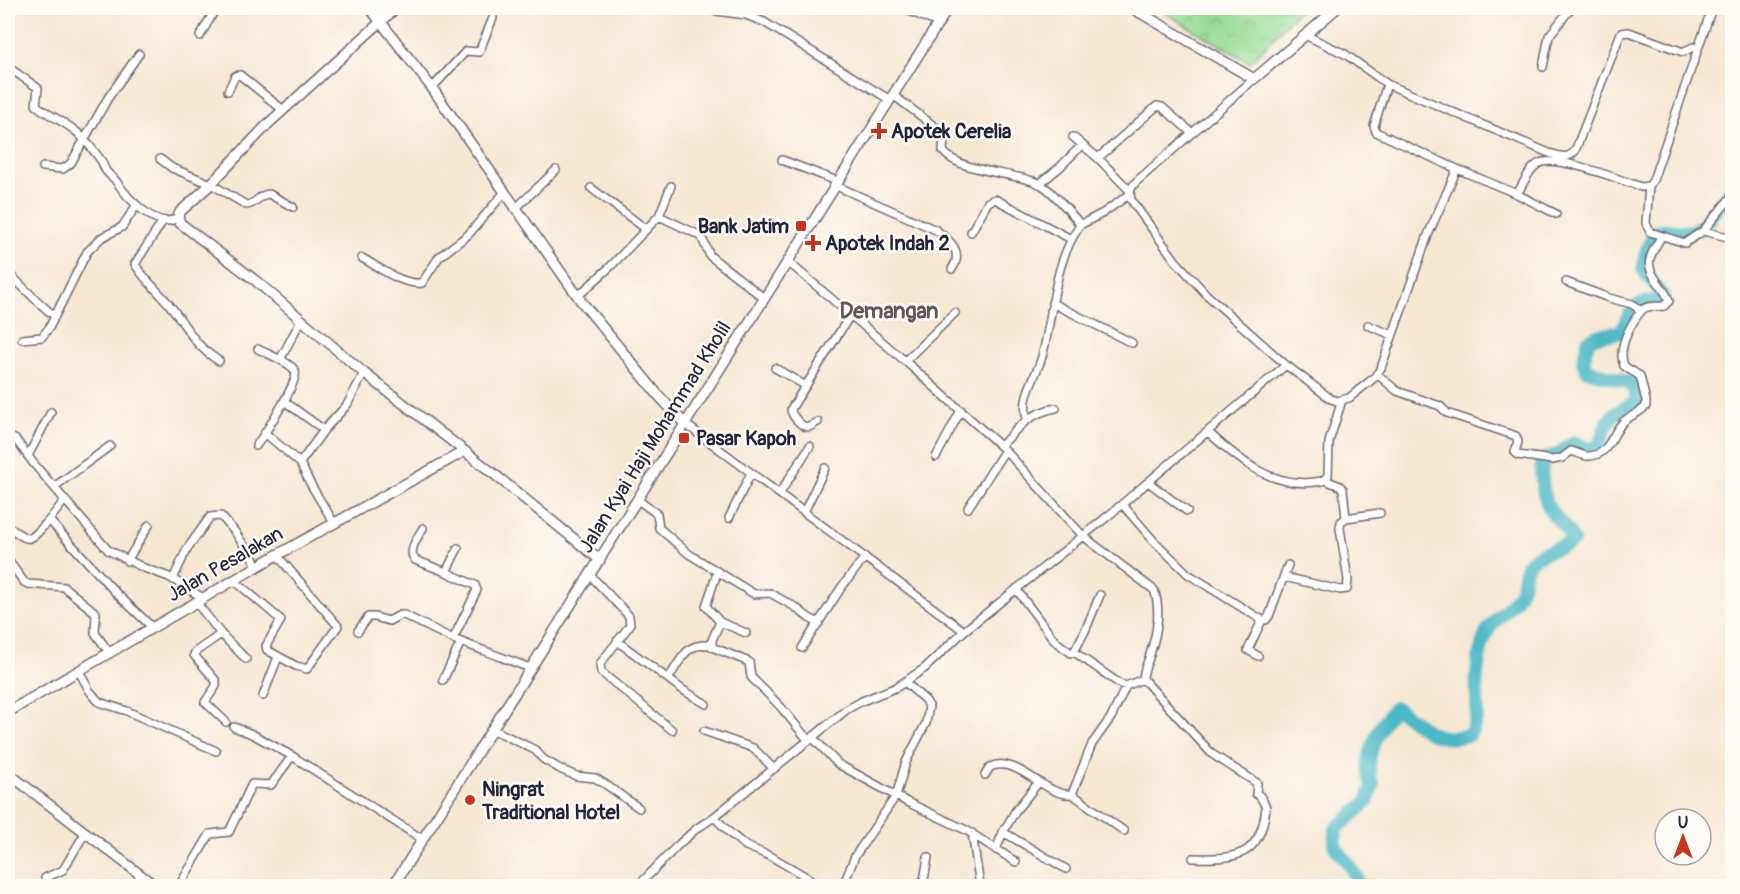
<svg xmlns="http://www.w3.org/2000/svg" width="1740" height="894" font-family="Pangolin,sans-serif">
<defs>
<pattern id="park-crowns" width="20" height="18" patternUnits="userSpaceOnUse" patternTransform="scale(1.5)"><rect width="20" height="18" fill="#95db94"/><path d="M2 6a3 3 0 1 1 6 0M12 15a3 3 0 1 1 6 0" fill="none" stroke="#80bc80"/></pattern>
</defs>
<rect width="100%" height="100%" fill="#fdfcf7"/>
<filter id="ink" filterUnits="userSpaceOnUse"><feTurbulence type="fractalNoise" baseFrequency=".0167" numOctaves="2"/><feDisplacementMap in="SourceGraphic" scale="12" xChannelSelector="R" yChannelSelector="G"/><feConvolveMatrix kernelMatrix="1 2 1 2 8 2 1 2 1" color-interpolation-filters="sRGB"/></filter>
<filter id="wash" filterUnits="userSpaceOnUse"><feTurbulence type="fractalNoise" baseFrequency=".008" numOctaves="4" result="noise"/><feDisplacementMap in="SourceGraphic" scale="24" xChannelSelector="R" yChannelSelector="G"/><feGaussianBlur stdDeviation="1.35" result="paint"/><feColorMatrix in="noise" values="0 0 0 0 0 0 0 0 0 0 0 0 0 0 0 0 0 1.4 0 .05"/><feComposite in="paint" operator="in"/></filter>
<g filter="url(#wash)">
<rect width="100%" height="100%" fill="#f6e7d1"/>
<path fill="url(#park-crowns)" stroke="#5c7e68" stroke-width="1.5" d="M1156 8H1301L1250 63Z"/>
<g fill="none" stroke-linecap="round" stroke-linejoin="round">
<path stroke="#4bb8c6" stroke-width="14" d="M1361 886 1351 867 1335 847 1336 829 1367 802 1373 785C1361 765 1378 722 1396 708 1424 727 1432 744 1469 735 1483 716 1474 695 1477 673 1479 659 1481 641 1489 629 1498 615 1515 605 1521 589 1525 579 1522 569 1532 560 1543 549 1560 550 1573 541 1569 528 1558 522 1551 511 1543 498 1539 475 1543 460L1558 454 1574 442 1589 449 1597 447C1603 439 1603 432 1607 424 1612 412 1628 407 1638 401L1631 383 1587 370 1583 362 1588 341 1597 336 1621 332C1632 310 1634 300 1662 301L1663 296 1643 270C1644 259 1649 232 1663 230 1674 229 1684 235 1695 230 1710 222 1722 200 1732 187"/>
</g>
</g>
<g filter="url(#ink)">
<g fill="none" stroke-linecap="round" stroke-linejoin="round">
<g stroke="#6c6770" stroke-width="10">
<path id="street" d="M695 8 746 15 764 22 890 100
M902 8 938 23
M1305 35 1345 54 1387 84 1374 126 1376 132 1457 169
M200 36 216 8
M8 67 38 88 36 105C49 116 66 122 79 134 86 142 94 150 100 159 104 163 103 167 106 171 109 175 113 177 116 181 126 196 158 233 178 217
M1543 67 1549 36 1571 8
M1254 79 1137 181C1131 187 1129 191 1131 200L1175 260 1207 295 1286 365 1331 399 1337 401 1349 398 1374 378 1381 368 1428 235 1457 169 1517 194C1523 185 1528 170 1538 164 1554 153 1620 180 1641 187L1649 186 1653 180 1712 8
M1387 84 1549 153C1559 156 1568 160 1575 151L1621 33 1629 32 1683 52 1693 47 1698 48
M432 88 466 51 479 52 493 18
M228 91 235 76 240 75 283 110
M893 95 942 132 944 137 943 151C959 173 1017 172 1040 184 1052 190 1070 212 1079 223V227C1053 265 1054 310 1043 353 1038 375 1020 395 1027 419
M1073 137 1098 158 1130 191
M1098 158 1157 106 1162 107 1192 133
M160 159 172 168 211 184 246 205C256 205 259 194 269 194L293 207
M782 160 837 181
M43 167 63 169 71 163 108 98 139 54
M1039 184 1059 168 1082 145
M834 185 936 230C950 240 964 252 952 269
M1649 186 1646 223 1650 232 1685 243 1703 231 1732 238
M591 188 646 229
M1517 194 1556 214
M515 209 556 170
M659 216 671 186
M163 221 135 264C145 281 161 293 172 308 189 330 194 345 219 361
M1080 225 1103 213 1130 194
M1703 231 1732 196
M971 232 988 202 995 199 1071 239
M362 258C379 267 401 285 422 283L439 257 468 235 504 193
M787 261 905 361 1005 450 1083 536 1154 590C1161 608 1157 633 1151 651 1149 661 1143 669 1143 679L1212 754 1257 783 1256 794 1260 796 1266 807C1261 857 1237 859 1193 858
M8 273C24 287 37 303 55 316
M1566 282 1609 298 1632 304 1641 311
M578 296 612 265 659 216 701 236 710 256 764 298
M1052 303 1132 343
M1368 325 1392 335
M22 339 42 337 49 328 87 252 101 238 122 227 136 206
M280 360 301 320
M905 361 955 313
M775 368 806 386
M1377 374 1397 391 1440 406 1447 413 1516 436 1518 442 1515 452 1518 455 1552 460 1562 458 1571 451C1577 452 1582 456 1588 456 1609 456 1611 435 1623 422 1630 415 1639 414 1646 406V401L1640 376 1624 366C1617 348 1630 325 1641 311 1648 304 1656 307 1664 306L1669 301C1665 286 1646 275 1650 259 1652 251 1657 244 1661 237
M284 401 324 430
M51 412 28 456 34 464 108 550 144 568 169 577 203 598
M818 422C815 423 811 427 808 427 801 427 791 415 791 409L851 314
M684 423 964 631
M1208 432C1241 462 1274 490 1322 481L1328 476 1329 442 1342 400
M265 433 300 463
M8 436 16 440 28 456
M256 446C263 436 300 381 295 371 290 362 267 354 258 349
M1001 446C1017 428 1031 412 1056 408
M936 457 961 410
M1325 480 1340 486 1343 489 1346 518
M1148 482 1187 511
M54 487 110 446
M780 493 810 446
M65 500 49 520 117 594 152 627
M638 500 657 514 659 528 689 554 754 594 770 593 795 607 809 618 819 623
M1122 504 1153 540 1188 574 1262 620 1248 650 1258 656
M968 508 1005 450
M804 512 825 468
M729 518 751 473
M334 523 311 485 300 463 324 430 347 405 364 373
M8 526C31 544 29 542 49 520
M423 528C418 537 407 551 415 560L446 572
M8 560 24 582 28 584 64 587 96 613 95 633 109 652
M127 561 149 525
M717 573 706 606 720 622 746 633
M590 575 629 616 630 625 600 664 601 672 672 730
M1284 577 1340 590 1347 589 1348 580 1340 528 1341 522 1346 518 1380 513
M173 579 187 549 210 517 221 516 235 532 258 566
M235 581 281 620 266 646 267 650 296 666 307 669 338 626 277 555
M1016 589 1055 641 1071 653 1074 652 1085 631 1100 595
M196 602 221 634 246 659
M1262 620H1266L1269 616 1288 565
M720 622 712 640V647L749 662 751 677 780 706 809 741
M358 631 368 617H375L389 621 400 615H404L453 639 530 668
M221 634 195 652 194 655 216 681V686L205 702 226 722
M453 639 477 590 475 585 446 572 458 548
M617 641 683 690 706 704
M802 648 841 588 865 557
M1074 652 1120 684 1126 686 1143 679
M79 671 89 690 99 702 127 711 216 751
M668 679C682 659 684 643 711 645
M443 680 461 642
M263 696 278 657
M234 727 252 734 292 756 422 839
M492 729 535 750 543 759 560 769 576 776 595 778 605 784 639 808
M704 731 753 748 774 769
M813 738 838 764 907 802 966 830 1016 862
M985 775 990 767C1017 754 1046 798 1072 794L1092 744 1112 716 1126 686
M1072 794 1124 831
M714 817 732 835 746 846 772 857 822 886
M1003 832 1066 869
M972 833 980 886
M996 850 1003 832 1016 810 1039 782
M45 878 63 870 85 833
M179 886 210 834 229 832 252 784 271 785 292 756
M638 886 677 846 696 829 714 817 846 710 862 701 897 687 925 668 964 631 1108 516 1286 365
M843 886 855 856 896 796 906 762 926 723 929 706 925 700 905 682
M923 886 928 857"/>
</g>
<g stroke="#6c6770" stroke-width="12">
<path id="secondary" d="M370 8 432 88 581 301 659 396 684 423
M396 8 269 123 211 184 180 212 178 217 180 223 256 281 364 373 494 474 600 560
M1132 8 1254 79 1337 8
M8 712 277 555 463 452
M8 773 155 886
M393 886 948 8"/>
</g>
<use href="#street" stroke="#fff" stroke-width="7"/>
<use href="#secondary" stroke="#fff" stroke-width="9"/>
</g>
</g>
<g fill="#c8321e" stroke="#fdfcf7" stroke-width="2">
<path d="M876 122h6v6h6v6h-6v6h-6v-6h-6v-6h6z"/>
<rect x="795" y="220" width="12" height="12" rx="3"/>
<path d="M810 234h6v6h6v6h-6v6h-6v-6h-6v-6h6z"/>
<rect x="678" y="432" width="12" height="12" rx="3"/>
<circle cx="470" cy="800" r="6"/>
</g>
<g text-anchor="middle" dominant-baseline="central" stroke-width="5" stroke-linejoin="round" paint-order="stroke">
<g font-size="20" font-weight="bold" fill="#22223b" stroke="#fdfcf7" text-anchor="start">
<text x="891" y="131">Apotek Cerelia</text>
<text x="789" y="226" text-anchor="end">Bank Jatim</text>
<text x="825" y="243">Apotek Indah 2</text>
<text x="696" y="438">Pasar Kapoh</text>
<text x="482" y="789">Ningrat<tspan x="482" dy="23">Traditional Hotel</tspan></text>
</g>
<g font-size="20" fill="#22223b" stroke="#fdfcf7">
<text transform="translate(655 437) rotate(-58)">Jalan Kyai Haji Mohammad Kholil</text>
<text transform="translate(225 564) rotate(-30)">Jalan Pesalakan</text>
</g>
<g font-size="22" font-weight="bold" fill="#645556" stroke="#fdfcf7">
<text x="889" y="311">Demangan</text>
</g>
</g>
<rect width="1740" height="894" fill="none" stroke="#fdfcf7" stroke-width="30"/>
<g transform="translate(1683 837)"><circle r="28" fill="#fdfcf7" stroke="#a5a5ac" stroke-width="1.5"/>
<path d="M0-4.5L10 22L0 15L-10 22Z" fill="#c8321e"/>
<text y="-9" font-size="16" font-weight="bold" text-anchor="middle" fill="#22223b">U</text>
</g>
</svg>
